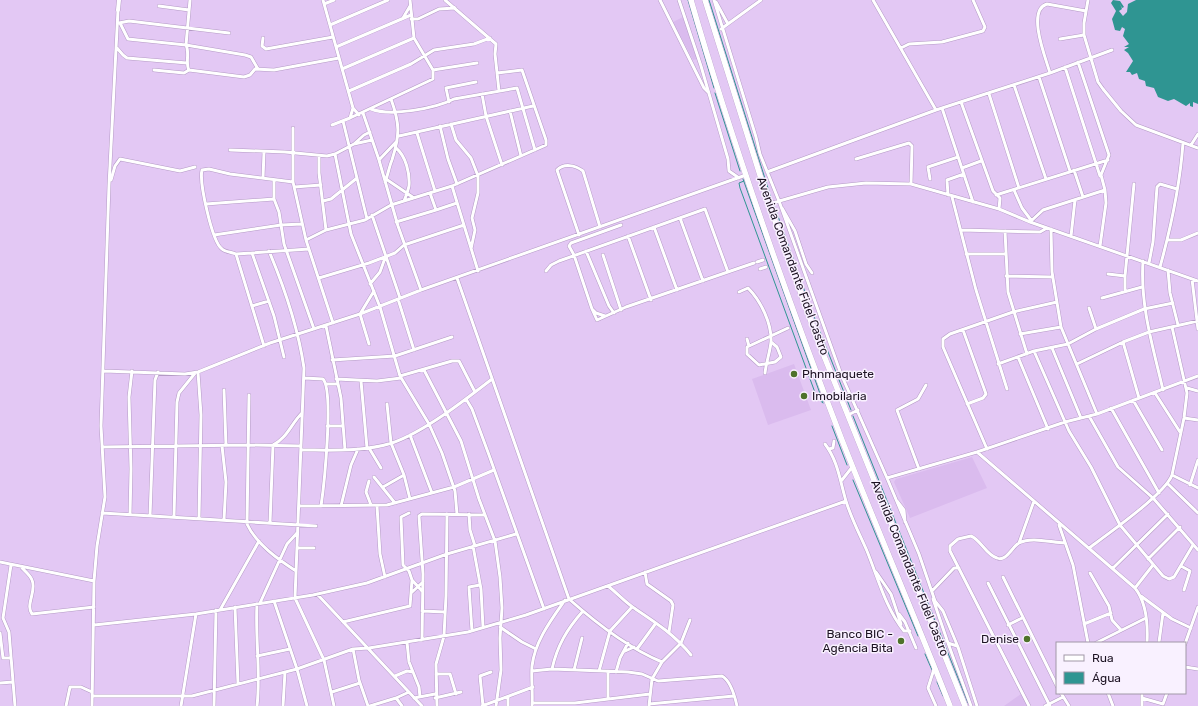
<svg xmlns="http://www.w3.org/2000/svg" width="1198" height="706" font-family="Rubik,sans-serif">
<rect width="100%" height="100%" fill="#e3c8f4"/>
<path fill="#dabbee" d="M683 17 697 59 693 60 673 22Z
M794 364 811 410 768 425 752 379Z
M972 457 987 488 910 518 894 482 896 479Z
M1021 694 1028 706H1004Z"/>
<path fill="#2f9592" d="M1113 0 1120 1 1124 7 1122 8 1120 4 1122 9 1119 11 1123 16 1127 12 1128 4 1136 0H1198V104L1193 102V107L1190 106V103L1186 106 1174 99 1168 101 1158 97 1154 88 1146 86 1145 81 1139 79 1137 73 1132 75 1130 72H1126L1133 61 1128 53 1124 50 1129 47H1124L1129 44 1123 36 1125 29 1122 27 1120 31 1115 30 1112 19 1116 11 1111 3Z"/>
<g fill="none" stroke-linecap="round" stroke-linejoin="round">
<path stroke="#2f9592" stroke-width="1" d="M688 0 714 88
M709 0 772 201
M715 93 740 171
M743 179 823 402
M744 181 739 183 740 188 817 398 823 403
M774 205 811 309 851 410
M853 416 968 703
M832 426 847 465
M853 480 918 636
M925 654 932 670
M937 682 943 696"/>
<g stroke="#b49ac5" stroke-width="4">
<path id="minor" d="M190 0 186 45C190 53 185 63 189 70L244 77 250 75 255 69 274 70 339 58
M323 0 353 108 359 115
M445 0 496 44 495 54 499 91
M660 0 704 88 708 92
M679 0 701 66 728 159 729 171 739 178
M714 0 756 137 760 154 779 201 841 374 887 478 919 554 935 601 943 611 958 647 977 706
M873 0 936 110
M1088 0 1084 23V35L1098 82 1103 89 1121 111 1136 125 1198 148
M716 2 728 24
M324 4 334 0
M159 6 189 10
M403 18 410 6
M411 19H418L439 9 455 8
M119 23 129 21 229 33
M120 23 128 39 186 45 245 55 251 57 258 69
M330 25 388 0
M721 29 761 0
M263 38 262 46 266 49 333 37
M1060 39 1084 35
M336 47 411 15
M117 48 123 55 127 58 187 63
M901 48 909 44 942 42 983 31 985 27 973 0
M1065 67 1100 176
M342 69 414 38
M154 70 184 73 189 70
M433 70 477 63
M1050 73C1046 59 1026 10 1047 4L1086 11
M1039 77 1070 171
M1014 85 1046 179
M349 91 411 64 434 50 474 44 490 38
M482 94 486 116 502 165
M989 94 1019 188
M449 102 446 88 476 82
M961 102 993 191 1000 198 999 209
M942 108 973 202
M371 109C391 117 436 108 454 99L517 88 535 150
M510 111 521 156
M363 113 379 160 398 226 421 290
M350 118 433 79V70L414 38 410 0
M343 121 367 219
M451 124 456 140 471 158 478 176V193L472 218 475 230 471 249
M332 125 350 118 353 108
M440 126 448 159 457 184
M293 128V182L306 240 333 323
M417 133 435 191
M399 136 533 106
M354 144 364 135 370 132
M1191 145 1198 134
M396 148C406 156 410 174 409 186 408 191 406 196 404 201
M230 150 285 152 327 156 335 154 354 144 372 140
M335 154 351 234 380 307 400 376 429 424 442 453 455 491 457 514
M319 156V173L326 230
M856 159 909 143 912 146 911 184
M379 160 397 141
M962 168 981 161
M1074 170 1083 197
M767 172 936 110 1050 73 1112 50
M263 178 264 152
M386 179 414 198
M930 179 928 167 958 157
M111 180 115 166 120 159 180 171 195 167
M274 180V199L279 212 284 244 314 329
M385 182C388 175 389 167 392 160 400 135 400 124 391 99
M452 186 478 271
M294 187 321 185
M1014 190 1022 208 1031 220
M948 195 947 180 964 174
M996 195 1108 160
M952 197 976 290 1007 389
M323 201 331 199 357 178
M206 204 274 199
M769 204 828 187 866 183 911 184 999 209 1030 222 1198 281
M782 208 795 231 806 264 812 273
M436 210 457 203
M372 215 400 298
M680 218 703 281
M396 222 436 210 430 193
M1030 222 1043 210 1105 190 1101 175 1109 155 1078 62
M654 227 677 290
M1051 229 1052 272 1061 327 1097 414
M961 230 1040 232 1047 228
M1005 231 1008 292 1027 354
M214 235 281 225 302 224
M579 235 557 170C564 163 575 165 583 171L600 227
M628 236 651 300
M1071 236 1075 200
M306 240 326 230 365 220 391 205 452 186 546 145V140L522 70 497 73
M1168 240H1181L1198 233
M1100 246 1106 203 1105 190
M269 251C285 289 298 327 304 368L295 598 324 660 334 706
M586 251 609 306 614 313
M252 253 274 316 284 357
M236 254C232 252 225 252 222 249 212 242 199 182 202 170L209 169 230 174 293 182
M966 254H1005
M603 255 621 310
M1143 261C1140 306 1153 347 1163 390
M757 262 763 260
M1149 263 1153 242 1157 187 1160 184 1177 189
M1160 267C1171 227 1180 185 1183 143
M760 269 766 267
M1168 270 1170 293 1178 325
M546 271 551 265 559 261 705 209 728 272
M1108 274 1125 276
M1006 276 1053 277
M319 278 369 263 395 253 404 245 464 225
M457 278 569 599C596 623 628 648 662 662
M1192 279 1198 329
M370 284 380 272 385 258
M1125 291V276L1134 184
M739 292 748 288C761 301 772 324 771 342 770 352 766 363 765 373
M1102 298 1142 287
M398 299 414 350
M252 306 269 301
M1089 308 1096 329
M592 309 597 320 626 307 754 263
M605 316 596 313 592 309 574 255 569 246 571 243 621 225
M326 326 341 398 345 450
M1172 327 1187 393 1184 418 1172 475 1198 488
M963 330 986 394 983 398 967 404
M1020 334 1061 327
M747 339 749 346
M771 342 777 347 781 357 775 362 759 365 747 354V347L788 328
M1123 342 1139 398
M369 344 360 314 374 291
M264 346 236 254 309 249
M1052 348 1081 418
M1034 351 1069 431 1091 467 1120 525 1163 576 1169 579 1174 577 1193 545
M1018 357 1048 429
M332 360 395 356 452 337
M998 364 1034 351 1068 344 1096 329 1144 309 1173 303
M1077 364 1123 342 1149 332 1198 321
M424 370 461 441 479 499 495 541 500 577 502 608 500 638 501 670 496 706
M104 371 185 374 198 372 270 343 360 314 421 290 746 175
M198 372 201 415 199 518
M400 376 452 361H459L475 392
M304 378 323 379C334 391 324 486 321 506
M336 379 377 381 401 378
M361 381 367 448
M326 384H337
M1187 388 1198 391
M224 390 226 446
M1155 393 1180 432
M249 395 247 524C256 544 279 560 296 571
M466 399 472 409 489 455 544 609
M1133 400 1162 450
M387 404 391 443 404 475 410 499
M1111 408 1159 493
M848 415 858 410
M1089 416 1118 467 1153 498 1198 550
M1184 418 1198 420
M327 426H343
M410 435 432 493
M825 444C838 461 840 481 846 501 851 518 860 535 867 551 878 578 886 609 904 631H910
M222 446 226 482 224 520
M102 447 249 445 301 446
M369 448 381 468
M829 449 833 448 834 441
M987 449 943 347V339L950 334 1013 312 1057 302
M301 450C331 450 363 452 392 443 424 432 465 400 492 379
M977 452 1135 588C1147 603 1148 624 1147 643
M919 469 897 410 918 399 926 385
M374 477 395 503
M887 478 977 452 1065 422 1097 414 1198 376
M842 480 853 466
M369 481 366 492 371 505
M1168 484 1198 513
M1190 485 1198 460
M383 487 404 475
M897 501 904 510 905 522
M299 506 387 505 454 487 494 470
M341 506 351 465 358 449
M377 506 380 554 385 577
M102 513 316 526
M469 514 470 530 475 546
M130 515 131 469 129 397 132 371
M150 516 155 380 158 372
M174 517 177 402 179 393 196 372
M270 523 273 445C287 438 291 424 302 413
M1059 525 1073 565 1088 643
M1019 543 1034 501
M473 546 481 589 483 627
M297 548H314
M1089 548C1108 534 1165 494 1172 475
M1148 559 1180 527
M0 562 94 581
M11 565 3 618 9 632 15 706
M1181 566 1190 571 1184 590
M22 568C26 572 30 575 32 580 37 591 25 605 32 614L94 607
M1113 568 1168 514
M645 572 647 584 671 601 673 605 669 632
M876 572 891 594 901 624
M1090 573 1109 606 1112 620 1121 630
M1003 577 1057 686
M412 580 422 591
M988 583 1050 706
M608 586C617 593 625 602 634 608 655 622 675 635 691 655
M1135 588 1153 565
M932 591 954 568H959
M411 593 423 582
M317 594 422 706
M1141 596 1172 619 1191 628
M933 599 948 643 957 646
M274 601 297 669 307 706
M260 603 287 544 297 533
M257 604C255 638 261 672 257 706
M235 607 238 684
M220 610 259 541
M422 611 445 612
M899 614 905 622 916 648
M343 622 410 606 412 580 409 571 403 565 401 517 409 513
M1084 624 1111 613
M94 625 196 614 313 595 367 583 447 554 516 534
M1008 625 1022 618
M500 627 522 642 536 649
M472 631 469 587 480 585
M0 633 3 658H11
M422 640 423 574 419 516 422 514 485 515
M407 642 409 662 419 687 420 697
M1159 642 1163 613
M948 643 971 706
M1096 643 1146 618
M1185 644 1198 607
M353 649 359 680 368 706
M637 649 656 623
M623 652 634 647
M257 656 290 649
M1185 667 1198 669
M552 669C557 646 567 629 583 611
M934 669 928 688 936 706
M574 670 582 638
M532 671 552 669 628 672 642 674 658 681 722 676C731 681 735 697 737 706
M599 671 610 631 632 607
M608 671V698
M616 672 620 658 628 643
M436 674H450L456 694
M395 676 407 671 413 672
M0 683 13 682
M332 692 360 683
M1061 693 1069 706
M1108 693 1113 706
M92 696H192L297 669 353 649 369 648 468 632 526 615 846 501
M396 698 402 706
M414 698 435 694
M435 698 461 692
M1142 698 1163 704
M532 703H575L650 694
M649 704 734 696
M1163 704 1167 693
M66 706 70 687H81L92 692
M92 706 94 581 97 546 105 497 101 426 109 185 118 10
M181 706 196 614
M214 706 216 610
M283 706 285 672
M370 706 396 698 409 692
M437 706 436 664 444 636 446 596 447 514
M482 706 533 687
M483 706 480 676 491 672
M508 706V697
M532 706C533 693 531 679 532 666 535 641 551 620 565 600
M649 706 652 679 662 662 681 643 690 620
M1029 706 950 551V546L958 539 971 536C981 540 986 555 997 558 1006 562 1012 547 1019 543 1032 536 1052 543 1065 543
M1045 706 1063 697
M1142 706V693"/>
</g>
<g stroke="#b49ac5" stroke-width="5">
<path id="tertiary" d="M118 10 119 0"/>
</g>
<g stroke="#b49ac5" stroke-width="6">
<path id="motorway" d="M691 0C734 149 786 295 842 440 877 529 915 617 950 706
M705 0 769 204 818 341 965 706"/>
</g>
<use href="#minor" stroke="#fff" stroke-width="3"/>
<use href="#tertiary" stroke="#fff" stroke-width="4"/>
<use href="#motorway" stroke="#fff" stroke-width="5.5"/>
</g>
<g fill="#4e722b" stroke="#f9f1ff" stroke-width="1.5">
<circle cx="794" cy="374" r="4"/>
<circle cx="804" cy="396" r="4"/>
<circle cx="1027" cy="639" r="4"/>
<circle cx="901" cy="641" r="4"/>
</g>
<g text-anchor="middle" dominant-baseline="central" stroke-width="3" stroke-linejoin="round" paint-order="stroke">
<g font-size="12" fill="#1d1323" stroke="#f9f1ff">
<text transform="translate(793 266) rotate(70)">Avenida Comandante Fidel Castro</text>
<text transform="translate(910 568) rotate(68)">Avenida Comandante Fidel Castro</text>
</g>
<g font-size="12" fill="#1d1323" stroke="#f9f1ff" text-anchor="start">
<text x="802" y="374">Phnmaquete</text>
<text x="812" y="396">Imobilaria</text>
<text x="893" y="634" text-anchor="end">Banco BIC -<tspan x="893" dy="14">Agência Bita</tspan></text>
<text x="1019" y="639" text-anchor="end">Denise</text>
</g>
</g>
<rect x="1056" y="642" width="130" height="52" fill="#f9f1ff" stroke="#a198a7"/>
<rect x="1064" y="655" width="20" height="6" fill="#ffffff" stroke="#a198a7"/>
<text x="1092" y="662" font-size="12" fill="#1d1323">Rua</text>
<rect x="1064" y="672" width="20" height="12" fill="#2f9592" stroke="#a198a7"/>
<text x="1092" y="682" font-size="12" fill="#1d1323">Água</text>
</svg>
